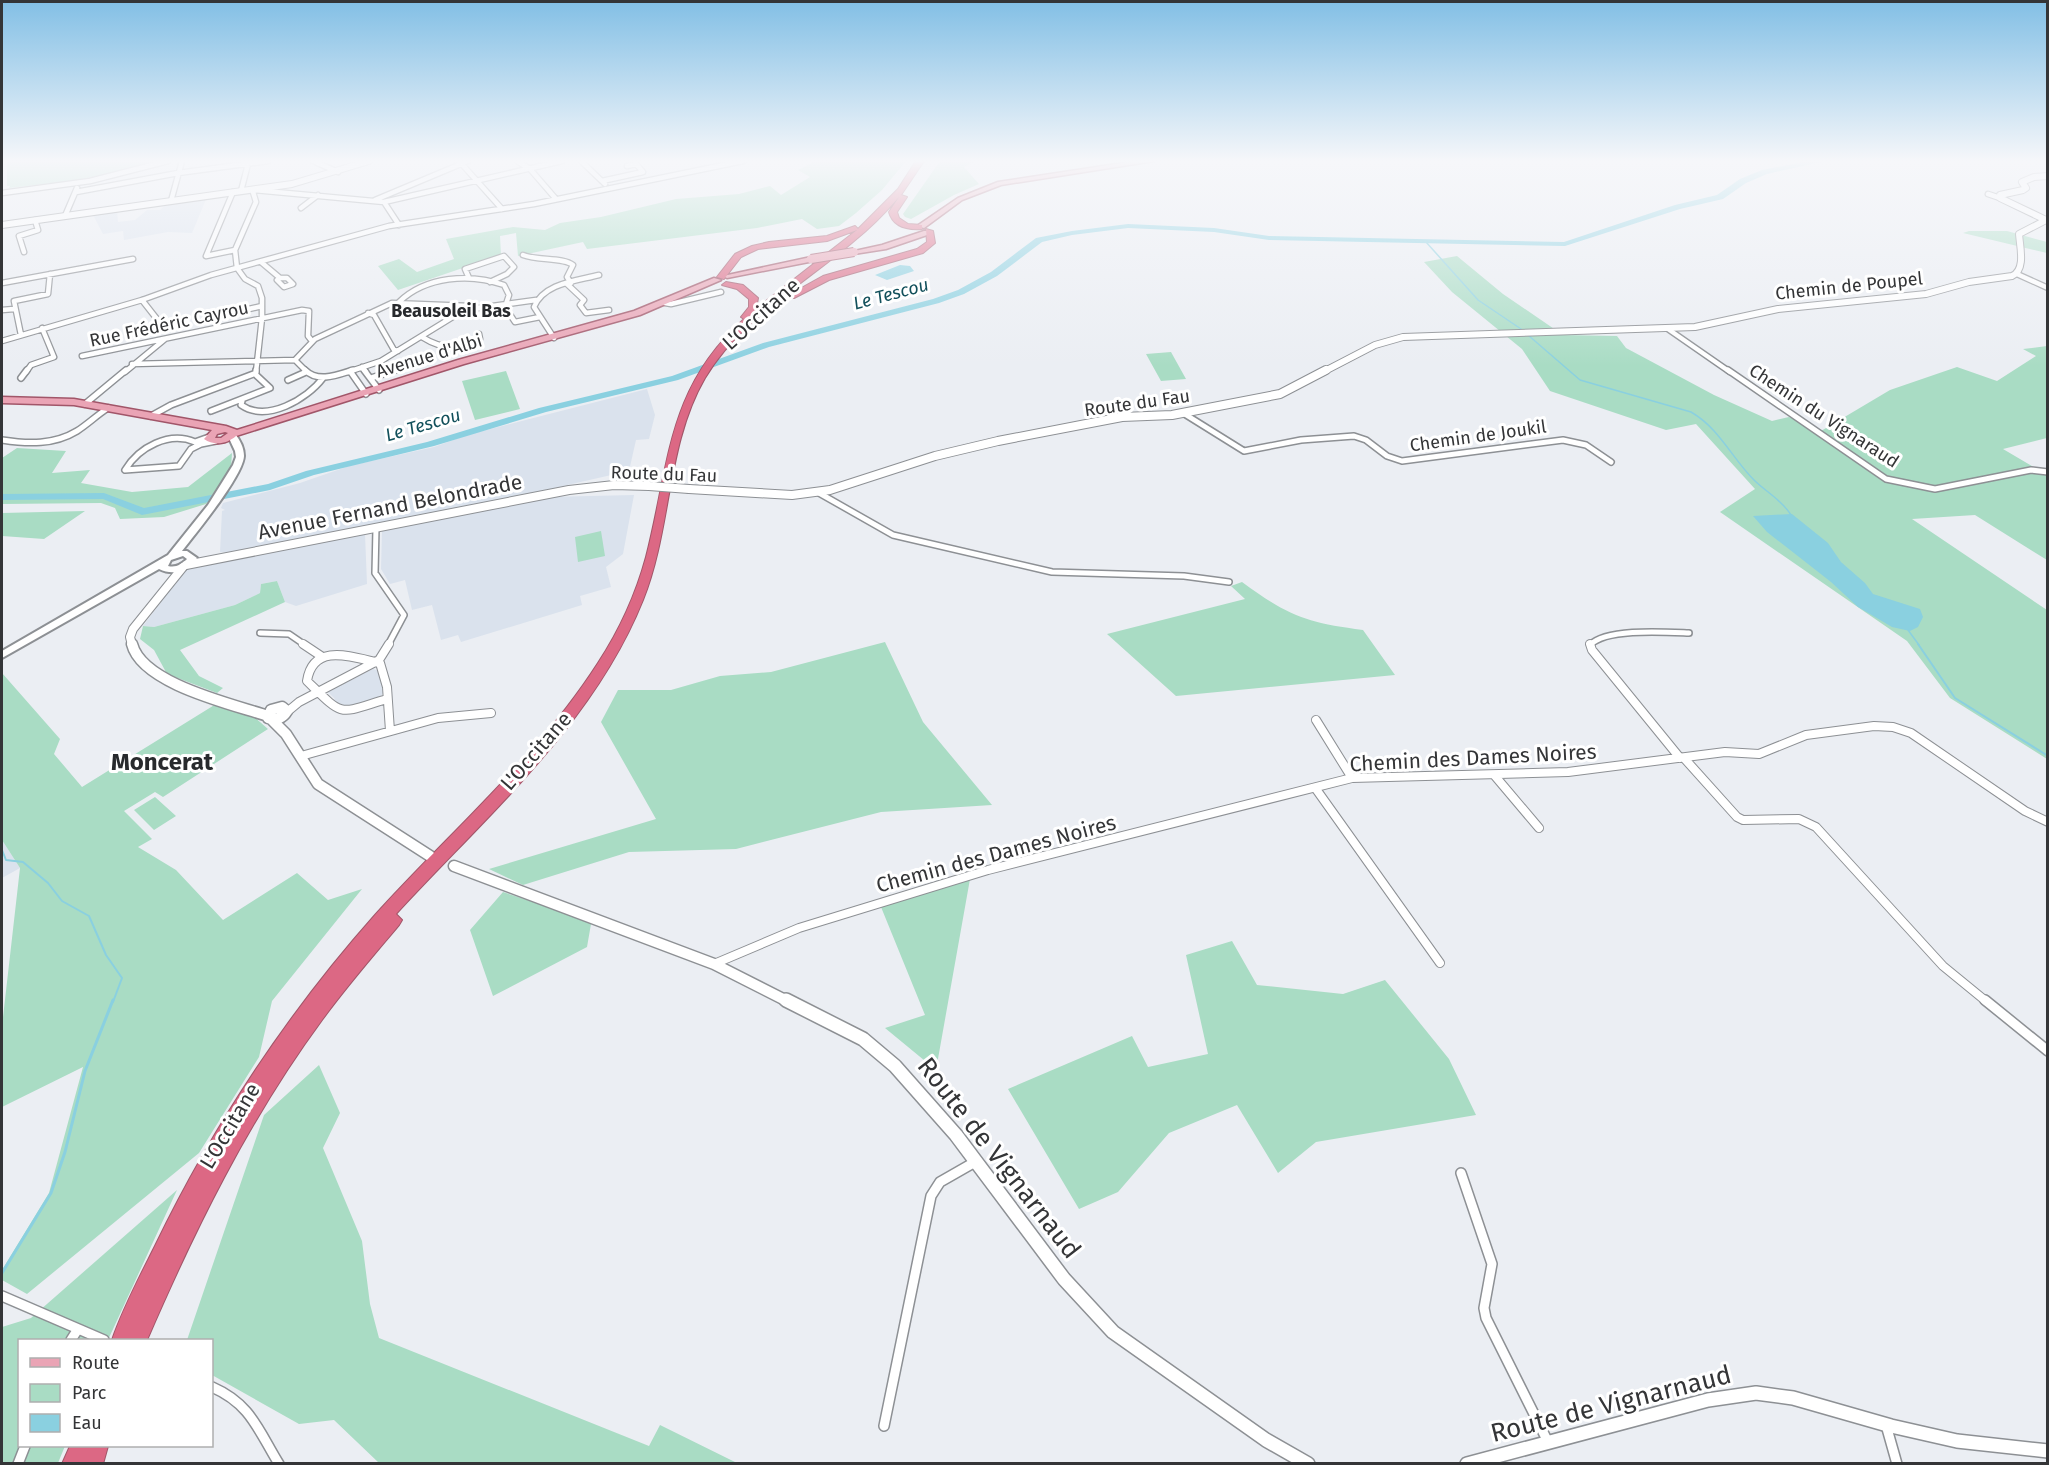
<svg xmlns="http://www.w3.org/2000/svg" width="2049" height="1465" font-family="'Fira Sans',sans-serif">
<rect width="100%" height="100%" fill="#ebeef3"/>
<path fill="#dae2ed" d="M207 197 192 233 168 232 124 240 123 231 103 234 92 213 117 209 118 222 135 220 147 210H160L168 203Z
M647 389 655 415 649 439 636 440 629 471 510 498 231 553 220 552 222 511 225 510 221 508 223 503 300 483 349 466 434 447 467 435Z
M634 495 623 554 606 567 611 587 580 596 582 605 461 642 458 635 441 640 432 605 412 610 405 580 390 584 381 569 382 530 547 497Z
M365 534 367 584 296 606 285 602 277 581 261 584 260 593 235 605 154 627 143 626 186 569Z
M373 669 379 671 383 693 380 698 350 708 331 702 335 699 328 692Z
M2 840 20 868 2 878Z"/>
<path fill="#a9dcc4" d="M7 161H163L79 180 9 188 10 186H7Z
M816 161H906L882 190 856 213 839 226 817 229 802 219 757 228 587 249 583 242 518 256 516 233 500 236 501 255 398 290 378 266 399 259 417 272 454 259 446 239 513 227 545 230 560 223 601 217 676 199 739 194 770 186 781 195 810 177 798 170Z
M940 161H975L964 167 979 184 954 195 911 219 905 217 903 214Z
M1969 231H2007L2047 242V253L1963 233Z
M1457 256 1503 294 1563 335 1617 336 1626 348 1714 395 1772 421 1789 417 1821 431 1890 390 1957 367 1997 381 2036 356 2023 349 2047 346V438L2003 449 2047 475V560L1975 515 1912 519 2047 610V759L1950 698 1907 641 1720 512 1755 489 1696 424 1666 430 1550 391 1522 349 1452 292 1424 262Z
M1171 352 1186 379 1161 381 1146 354Z
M506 371 520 409 475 420 462 381Z
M17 448 66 451 52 473 90 470 81 483 132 492 188 487 232 453 231 468 206 504 164 517 120 519 115 508 101 503 2 504V458Z
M85 511 44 539 2 536V513Z
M601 531 605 556 578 562 575 537Z
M277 581 285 602 180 650 199 676 223 688 217 693 167 674 154 650 140 639 143 626 154 627 235 605 260 593 261 584Z
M1242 582C1288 616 1307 623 1363 630L1395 675 1176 696 1107 634 1245 599 1231 586Z
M885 642 923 722 992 805 881 812 736 849 629 852 523 885 489 869 656 819 601 722 618 690H671L720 676 771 672Z
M2 673 60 739 54 754 82 787 216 704 251 714 268 729 163 797 155 792 124 811 152 839 138 847 176 870 223 920 297 873 328 900 362 889 272 1001 259 1057 199 1153 27 1294 2 1280V1270L49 1193 83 1067 2 1107V1026L20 868 2 840Z
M155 797 176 816 154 830 134 810Z
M970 879 936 1070 885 1028 925 1015 881 907Z
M503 892 579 917 591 924 587 947 493 996 470 930Z
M1232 941 1257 985 1343 994 1385 980 1449 1059 1476 1115 1316 1142 1278 1173 1237 1105 1169 1133 1118 1192 1079 1209 1008 1089 1132 1036 1148 1067 1208 1054 1186 955Z
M319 1065 340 1113 323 1148 362 1241 370 1304 379 1338 649 1446 660 1425 737 1463H379L334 1420 299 1424 212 1375V1340H187L264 1115Z
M177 1190 108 1340H20V1446H65L58 1463H2V1327L31 1318Z"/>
<path fill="#8ad0e0" d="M900 265 910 266 914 271 887 280 875 275Z
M1792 514 1828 543 1841 562 1865 583 1873 594 1920 609 1923 617 1918 627 1910 631 1892 627 1858 607 1831 582 1767 532 1753 516Z"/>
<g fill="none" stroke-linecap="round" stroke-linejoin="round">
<path stroke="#8ad0e0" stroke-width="1.5" d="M1426 242 1478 300 1524 331
M1528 335 1580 380 1691 412C1720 429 1731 457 1754 480 1766 492 1782 500 1791 515
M1908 630 1919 645"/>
<path stroke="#8ad0e0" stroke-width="2" d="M1918 644 1955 698 2048 756
M2 850 6 860 23 862 48 883 62 901 89 916 106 955 122 978 113 1002"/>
<path stroke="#8ad0e0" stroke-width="3" d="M2 1273 51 1193 65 1152 85 1071 113 1000"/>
<path fill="#8ad0e0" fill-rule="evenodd" d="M1809 161H1825L1767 174 1746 183 1723 199 1680 209 1565 246 1269 240 1214 232 1128 228 1072 235 1042 242 997 276 964 294 939 303 769 347 678 380 546 412 434 446 314 475 270 490 142 515 103 499 2 500V494L104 493 144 508 268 484 306 471 427 442 539 408 672 376 763 343 933 299 958 290 991 272 1036 238 1072 231 1128 224 1214 228 1269 236 1564 242 1675 205 1717 195 1740 179 1762 170Z"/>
<g stroke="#8d9094" stroke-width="7">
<path id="minor-far3" d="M313 161 338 172
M517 161 530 169 556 199
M581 161 605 184
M460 162 502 209
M602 181 643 172 636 164 627 166
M253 190 384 202 399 225
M241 191 248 164
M76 192 178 173 268 161
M233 192 206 256 235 250
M2 193 90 181 168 161
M1988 194 2000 198
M375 200 468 161
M171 201 182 161
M384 202 562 161
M301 208 318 195
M65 216 77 188
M24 252 19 236 38 230 35 220
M523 255C538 261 563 257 573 265L567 277 571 283
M261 262 280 278
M237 268 235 250 256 202 253 192
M237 268 245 279 258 286 262 298V318L256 372
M2017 274 2048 288
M280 278H287L293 284 284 287 277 280Z
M469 278 465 269 504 256 514 267 507 274 490 282
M2 283 133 259
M567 284 584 300 580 305 586 313 609 310
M142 300 164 328
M399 302C426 276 470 273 504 285L509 295 505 307 515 322 540 317
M665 303 671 304 721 292
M2 310 14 309
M368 313 374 315 394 350 398 351
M227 314 262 306
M1668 329 1730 372
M21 335 14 301 48 294 50 274
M422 337C441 349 461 351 480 339L479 334
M554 338 534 307C544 283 576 281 599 275
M2 341 142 300 211 275 389 226 534 204 743 161
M82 356 302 310 309 311 308 336 312 341
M295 360 315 339 392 303 470 306
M132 364 295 360 307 372
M362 367 366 372
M26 372 31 365 54 357 42 328
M125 372 165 339
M348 372 381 361 464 310 536 300
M391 372 411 361"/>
</g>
<g stroke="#8d9094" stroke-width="8">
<path id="minor-far2" d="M305 370C318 383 337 375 353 370
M364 370 379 390
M1728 370 1886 479 1935 489 2031 470 2048 472
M350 371 366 394
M21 378 27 370
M371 378 396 370
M288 380 306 372
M242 401 241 405C267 423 307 399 323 378
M85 404 126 370
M211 411 270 388 255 374
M1183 413 1244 451 1301 440 1354 436 1366 440 1387 456 1402 461 1563 440 1586 445 1611 462
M151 416 171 405 256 373V370
M209 437 195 442 201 444 216 441
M2 440C28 444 54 445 77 431 88 424 97 415 108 408
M195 442C169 431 139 447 125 470L179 466 191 449 201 444
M819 493 893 535 1052 572 1184 576 1229 582
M376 528 375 573 404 615 388 645
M260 633 289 634 305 645
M1590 645C1606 628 1665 632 1689 633"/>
</g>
<g stroke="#8d9094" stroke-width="10">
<path id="minor-far1" d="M303 644 321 656
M1590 644 1592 650 1680 758
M387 699C337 714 345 718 307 681 313 642 352 657 380 663L387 687 390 731
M287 712 299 702 379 660 389 644
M1316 720 1352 778
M301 756 438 718 491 713
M1684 758 1737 817 1743 820 1799 819 1816 827 1943 966 1987 1002
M1495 776 1539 828
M1316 789 1440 963
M714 964 799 928 988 870 1352 778 1568 772 1725 752 1759 754 1806 735 1874 726 1893 727 1911 733 2025 811 2048 822"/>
</g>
<g stroke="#8d9094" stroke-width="12">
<path id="minor" d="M1985 1000 2048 1051
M1461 1173 1492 1264 1484 1308 1486 1318 1548 1442
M2 1296 104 1340
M71 1340 78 1329
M212 1387C251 1404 258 1430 279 1464
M1886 1425 1897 1464
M884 1426 931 1196 940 1182 975 1162
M18 1464 25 1446"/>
</g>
<g stroke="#8d9094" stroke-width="8">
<path id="tertiary-far3" d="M2 225 292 184 369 161
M1323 372 1375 345 1403 337 1695 327 1778 309 1926 294 1969 282 2012 276C2026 270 2020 247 2019 234L2046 220 2000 198V195L2023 190 2026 188 2022 182 2034 177 2048 176"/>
</g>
<g stroke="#8d9094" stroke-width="10">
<path id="tertiary-far2" d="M689 489 792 495 830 490 935 456 998 441 1122 417 1172 415 1280 394 1326 370
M186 565 569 490 614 485 649 486
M132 645 130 637 133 629 183 567"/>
</g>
<g stroke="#8d9094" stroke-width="13">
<path id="tertiary-far1" d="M132 644C142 684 232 704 268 716
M282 707 287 711C283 718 276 721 268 718L271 710Z
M272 720 286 734 318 784 430 856
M454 866 714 964 789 1002"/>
</g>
<g stroke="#8d9094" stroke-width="16">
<path id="tertiary" d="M786 1000 863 1039 895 1066 956 1135 1064 1279 1113 1332 1266 1440 1308 1464
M1467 1464 1708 1400 1756 1393 1793 1398 1891 1426 1957 1441 2048 1451"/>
</g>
<g stroke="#8d9094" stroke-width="4">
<path id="secondary" d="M229 434H235C240 440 244 448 244 456 243 476 196 533 182 551H187L197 558C187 571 174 576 159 569L2 658V651L168 555 208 505 233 465 236 457 235 451 228 436ZM183 556 187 559C182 564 176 568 168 566L171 560Z"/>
</g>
<g stroke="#a15669" stroke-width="3">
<path id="primary" d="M1136 161H1154L1001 185 962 200 924 228 917 226 958 198 998 182Z
M924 231H927V235L886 249 854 254 850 252 882 245Z
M811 257H814V261L727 278 723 276Z
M714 278 721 280 640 315 464 364 236 436C227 444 214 446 204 439L212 430 74 405 2 403V397L74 399 226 426 237 430 458 360 634 311ZM225 432 228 433 221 438H215L217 434Z"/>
</g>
<g stroke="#a15669" stroke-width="2">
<path id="motorway" d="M916 161H924L901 195 907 197 897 212 899 218 908 224 922 225V229C908 230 893 227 889 212L899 197C885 213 870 228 854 241 803 285 740 319 705 378 666 445 672 528 643 600 593 725 485 817 396 914L402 920 399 925C373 956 346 987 322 1020 249 1119 195 1229 147 1340H112C123 1308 140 1276 155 1246 213 1126 287 1014 375 915 450 832 537 758 598 663 619 631 636 594 646 557 670 464 666 389 744 319L741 317 749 307V299L737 289 722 285 726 282 743 285 758 298 756 309 857 230 827 241 758 249 741 257 724 279 717 277 735 254 752 246 769 242 827 236 855 226 858 229 898 189Z
M926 229 933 231 935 243 923 253 829 280 794 298 787 296 823 276 917 249 927 242Z
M70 1446H108L103 1464H62Z"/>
</g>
<use href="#minor-far3" stroke="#fff" stroke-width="4.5"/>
<use href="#minor-far2" stroke="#fff" stroke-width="5"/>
<use href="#minor-far1" stroke="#fff" stroke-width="8"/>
<use href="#minor" stroke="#fff" stroke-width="9"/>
<use href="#tertiary-far3" stroke="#fff" stroke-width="6"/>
<use href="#tertiary-far2" stroke="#fff" stroke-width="8"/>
<use href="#tertiary-far1" stroke="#fff" stroke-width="10"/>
<use href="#tertiary" stroke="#fff" stroke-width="13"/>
<use href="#secondary" fill="#fff" fill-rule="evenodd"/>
<use href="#primary" fill="#eaa4b5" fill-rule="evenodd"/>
<use href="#motorway" fill="#dc6884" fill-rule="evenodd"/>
<g stroke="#8d9094" stroke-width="10" stroke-linecap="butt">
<path id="tertiary-bridge" d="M649 486 689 489"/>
</g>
<g stroke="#a15669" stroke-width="10" stroke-linecap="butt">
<path id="primary-bridge" d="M811 259 854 252"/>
</g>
<use href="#tertiary-bridge" stroke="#fff" stroke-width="8"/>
<use href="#primary-bridge" stroke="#eaa4b5" stroke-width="8"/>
</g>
<linearGradient id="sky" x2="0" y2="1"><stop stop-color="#82bfe5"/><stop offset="0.44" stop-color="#f6f7fa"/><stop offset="1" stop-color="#f6f7fa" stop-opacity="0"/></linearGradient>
<rect width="2049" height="366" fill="url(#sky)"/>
<g text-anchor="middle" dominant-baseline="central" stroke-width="6" stroke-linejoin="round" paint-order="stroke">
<g font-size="18" fill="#343537" stroke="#fff">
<text transform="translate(1849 286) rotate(-6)">Chemin de Poupel</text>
<text transform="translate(169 324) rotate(-12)">Rue Frédéric Cayrou</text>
<text transform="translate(429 356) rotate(-17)">Avenue d'Albi</text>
<text transform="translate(1137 403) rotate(-8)">Route du Fau</text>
<text transform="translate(1824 416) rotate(33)">Chemin du Vignaraud</text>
<text transform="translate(1478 436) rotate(-8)">Chemin de Joukil</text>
<text transform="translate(664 474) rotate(2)">Route du Fau</text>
</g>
<g font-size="18" font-style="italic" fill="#12505b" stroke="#fff">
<text transform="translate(891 294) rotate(-15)">Le Tescou</text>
<text transform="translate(423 425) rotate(-16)">Le Tescou</text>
</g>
<g font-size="18" font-weight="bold" fill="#282a2d" stroke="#fff">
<text x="451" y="311">Beausoleil Bas</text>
</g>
<g font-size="21" fill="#343537" stroke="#fff">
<text transform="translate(761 314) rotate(-42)">L'Occitane</text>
<text transform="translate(390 507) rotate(-11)">Avenue Fernand Belondrade</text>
<text transform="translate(536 751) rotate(-49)">L'Occitane</text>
<text transform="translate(1473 758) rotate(-3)">Chemin des Dames Noires</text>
<text transform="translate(996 854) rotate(-15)">Chemin des Dames Noires</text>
<text transform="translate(230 1126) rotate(-59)">L'Occitane</text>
</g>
<g font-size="24" font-weight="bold" fill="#282a2d" stroke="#fff">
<text x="162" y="762">Moncerat</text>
</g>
<g font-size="26" fill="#343537" stroke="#fff">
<text transform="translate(999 1158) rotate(52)">Route de Vignarnaud</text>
<text transform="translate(1611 1404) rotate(-14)">Route de Vignarnaud</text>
</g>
</g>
<rect width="2049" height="1465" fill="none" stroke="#343537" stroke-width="6"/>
<rect x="18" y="1339" width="195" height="108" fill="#ffffff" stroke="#aeaeaf" stroke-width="1.5"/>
<rect x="30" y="1358" width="30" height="9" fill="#eaa4b5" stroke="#aeaeaf" stroke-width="1.5"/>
<text x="72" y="1369" font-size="18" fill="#343537">Route</text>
<rect x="30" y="1384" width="30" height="18" fill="#a9dcc4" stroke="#aeaeaf" stroke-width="1.5"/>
<text x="72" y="1399" font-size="18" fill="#343537">Parc</text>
<rect x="30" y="1414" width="30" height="18" fill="#8ad0e0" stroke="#aeaeaf" stroke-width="1.5"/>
<text x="72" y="1429" font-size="18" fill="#343537">Eau</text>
</svg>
